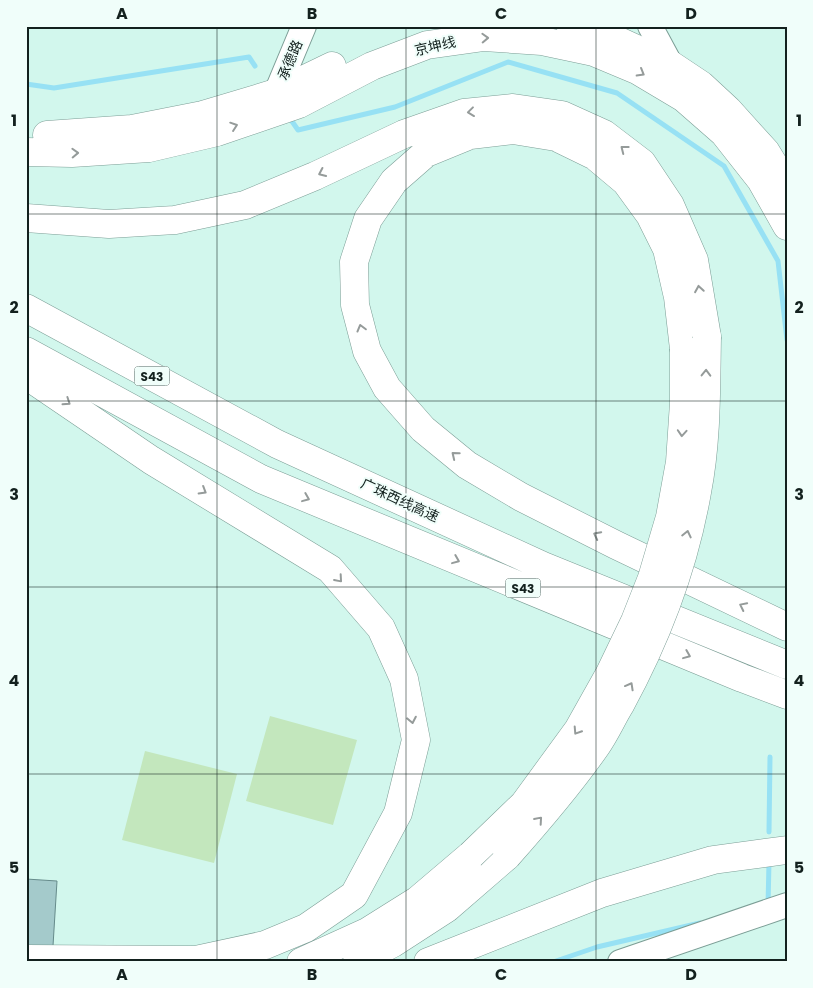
<svg xmlns="http://www.w3.org/2000/svg" width="813" height="988" font-family="Poppins,'Noto Sans SC',sans-serif">
<rect width="100%" height="100%" fill="#d2f7ed"/>
<path fill="#c3e7bd" d="M270 716 357 740 333 825 246 801Z
M145 751 237 774 214 863 122 840Z"/>
<g fill="none" stroke-linecap="round" stroke-linejoin="round">
<path stroke="#97e1f4" stroke-width="5" d="M26 84 54 88 249 57 255 66
M289 117 298 130 395 107 508 62 617 93 724 166 778 261 787 340
M769 832 770 757
M768 906 769 862
M553 962 597 947 700 923"/>
</g>
<path fill="#a4cacb" stroke="#668b8b" d="M26 879 57 881 52 962H26Z"/>
<g fill="none" stroke-linecap="round" stroke-linejoin="round">
<g stroke="#7c9e96" stroke-width="26">
<path id="minor" d="M650 26 671 65
M276 93 304 26
M620 962 787 905"/>
</g>
<g stroke="#7c9e96" stroke-width="29">
<path id="major" d="M571 28 612 38 671 65 701 85 728 110 766 152 787 186
M47 135 132 129 203 115 276 93 332 66
M26 152 72 153 149 148 217 132 299 104 372 66 427 45 484 37 542 41 594 52 637 70 684 98 724 133 761 180 787 226"/>
</g>
<g stroke="#7c9e96" stroke-width="29">
<path id="highway" d="M26 218 109 224 175 220 245 205 315 176 404 134 464 113 513 108 562 115 604 134 642 163 670 205 694 260 707 337
M26 308 277 444 543 566 787 665
M684 349 678 297 667 249 650 215 626 182 595 156 556 137 513 130 470 135 426 153 394 181 368 219 354 262 355 305 367 351 387 388 423 429 467 465 521 497 616 545 787 627
M26 351 261 479 742 678 787 695
M26 375 151 460 330 569 381 628 404 679 416 740 398 813 354 895 306 928 265 945 196 960
M26 959 196 960 207 962
M301 962 367 932 418 900 471 855
M357 962 393 943 447 908 507 856
M428 962 602 893 713 860 787 850"/>
</g>
<use href="#minor" stroke="#fff" stroke-width="24"/>
<use href="#major" stroke="#fff" stroke-width="28"/>
<use href="#highway" stroke="#fff" stroke-width="28"/>
<g stroke="#7c9e96" stroke-width="29" stroke-linecap="butt">
<path id="highway-bridge" d="M471 855 524 804 578 730 610 673 635 621 652 578 670 517 680 462 684 403V349
M507 856C539 820 570 784 597 745 606 732 612 718 620 705 656 639 684 566 697 492 707 441 706 389 707 337"/>
</g>
<use href="#highway-bridge" stroke="#fff" stroke-width="28"/>
</g>
<defs><path id="oneway-chevron" d="M-2-3.5L2.5 0L-2 3.5" fill="none" stroke-width="1.6" stroke-linecap="round" stroke-linejoin="round" transform="scale(1.25)"/></defs>
<g stroke="#959b9a">
<use href="#oneway-chevron" transform="translate(485 38) rotate(-2)"/>
<use href="#oneway-chevron" transform="translate(641 73) rotate(30)"/>
<use href="#oneway-chevron" transform="translate(471 112) rotate(173)"/>
<use href="#oneway-chevron" transform="translate(234 126) rotate(-19)"/>
<use href="#oneway-chevron" transform="translate(624 149) rotate(-142)"/>
<use href="#oneway-chevron" transform="translate(75 153) rotate(-2)"/>
<use href="#oneway-chevron" transform="translate(322 173) rotate(155)"/>
<use href="#oneway-chevron" transform="translate(699 289) rotate(-99)"/>
<use href="#oneway-chevron" transform="translate(361 328) rotate(-105)"/>
<use href="#oneway-chevron" transform="translate(706 373) rotate(-89)"/>
<use href="#oneway-chevron" transform="translate(67 402) rotate(34)"/>
<use href="#oneway-chevron" transform="translate(682 433) rotate(94)"/>
<use href="#oneway-chevron" transform="translate(455 455) rotate(-141)"/>
<use href="#oneway-chevron" transform="translate(203 491) rotate(31)"/>
<use href="#oneway-chevron" transform="translate(306 498) rotate(22)"/>
<use href="#oneway-chevron" transform="translate(687 534) rotate(-77)"/>
<use href="#oneway-chevron" transform="translate(597 535) rotate(-153)"/>
<use href="#oneway-chevron" transform="translate(456 560) rotate(22)"/>
<use href="#oneway-chevron" transform="translate(339 579) rotate(49)"/>
<use href="#oneway-chevron" transform="translate(743 606) rotate(-154)"/>
<use href="#oneway-chevron" transform="translate(687 655) rotate(22)"/>
<use href="#oneway-chevron" transform="translate(630 686) rotate(-61)"/>
<use href="#oneway-chevron" transform="translate(412 720) rotate(79)"/>
<use href="#oneway-chevron" transform="translate(577 731) rotate(123)"/>
<use href="#oneway-chevron" transform="translate(539 820) rotate(-49)"/>
</g>
<path fill="none" stroke="#13211e" stroke-width="1" stroke-opacity="0.55" d="M217 26V962M406 26V962M596 26V962M26 214H787M26 401H787M26 587H787M26 774H787"/>
<g text-anchor="middle" dominant-baseline="central" stroke-width="4" stroke-linejoin="round" paint-order="stroke">
<g fill="#f0fefa" stroke="#556360" stroke-width="1">
<rect x="134.5" y="366.5" width="35" height="19" rx="4"/>
<rect x="505.5" y="578.5" width="35" height="19" rx="4"/>
</g>
<g font-size="12" font-weight="bold" fill="#13211e">
<text x="152" y="376">S43</text>
<text x="523" y="588">S43</text>
</g>
<g font-size="14" fill="#13211e" stroke="#f0fefa">
<text transform="translate(435 46) rotate(-13)">京坤线</text>
<text transform="translate(290 60) rotate(-67)">承德路</text>
<text transform="translate(400 500) rotate(25)">广珠西线高速</text>
</g>
</g>
<rect width="813" height="988" fill="none" stroke="#f0fefa" stroke-width="55"/>
<rect x="28" y="28" width="758" height="932" fill="none" stroke="#13211e" stroke-width="2"/>
<g font-size="16" text-anchor="middle" font-weight="bold" fill="#13211e">
<text x="122" y="19">A</text>
<text x="312" y="19">B</text>
<text x="501" y="19">C</text>
<text x="691" y="19">D</text>
<text x="14" y="126">1</text>
<text x="799" y="126">1</text>
<text x="14" y="313">2</text>
<text x="799" y="313">2</text>
<text x="14" y="500">3</text>
<text x="799" y="500">3</text>
<text x="14" y="686">4</text>
<text x="799" y="686">4</text>
<text x="14" y="873">5</text>
<text x="799" y="873">5</text>
<text x="122" y="980">A</text>
<text x="312" y="980">B</text>
<text x="501" y="980">C</text>
<text x="691" y="980">D</text>
</g>
</svg>
